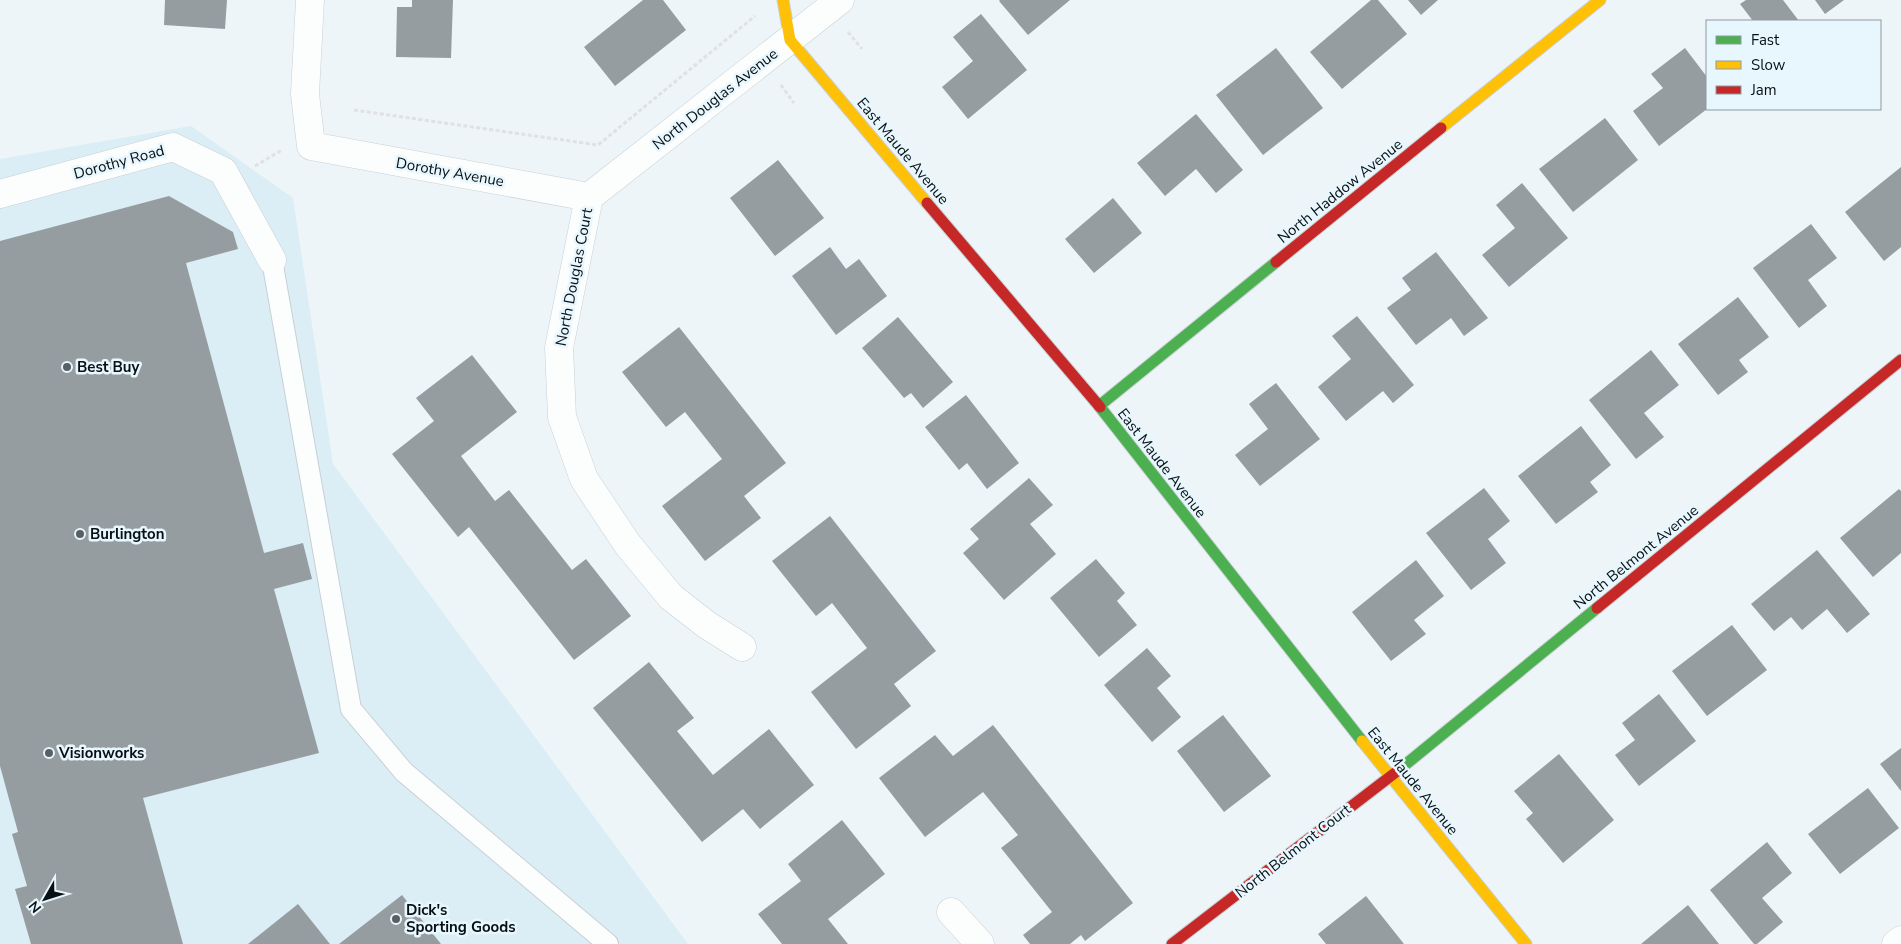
<svg xmlns="http://www.w3.org/2000/svg" width="1901" height="944" font-family="'Nunito Sans',sans-serif">
<rect width="100%" height="100%" fill="#edf5f9"/>
<path fill="#dbedf5" d="M191 126 293 198 333 464 688 944H0V159Z"/>
<path fill="#969da1" d="M165 0H227L225 29 164 25Z
M412 0H453L451 58 396 57 397 7H412Z
M643 0H663L686 30 615 86 584 47Z
M1000 0H1070L1028 35 999 1Z
M1371 0H1378L1407 34 1342 89 1310 52Z
M1408 0H1438L1421 15Z
M1746 0H1783L1799 21H1753L1740 4Z
M1815 0H1844L1825 14Z
M981 14 1027 70 968 119 942 87 973 61 953 37Z
M1276 48 1323 108 1263 155 1216 95Z
M1685 48 1707 77V109L1659 146 1633 111 1663 88 1651 74Z
M1196 114 1243 170 1216 193 1196 169 1165 196 1137 163Z
M1605 118 1638 160 1573 212 1539 169Z
M778 160 824 218 775 256 730 198Z
M1901 167V247L1884 261 1845 212Z
M1522 183 1568 238 1509 287 1482 255 1515 228 1496 205Z
M169 196 233 232 238 249 186 263 264 553 303 543 312 579 274 589 319 753 143 798 183 944H31L15 889 27 886 12 834 18 832 0 766V241Z
M1113 198 1142 233 1094 273 1065 239Z
M1811 224 1837 258 1808 280 1827 306 1799 328 1753 268Z
M830 247 846 269 859 259 887 296 836 335 792 276Z
M1436 252 1488 318 1464 336 1451 318 1416 345 1387 308 1411 290 1402 278Z
M1738 297 1769 337 1739 360 1748 372 1718 395 1678 344Z
M1357 316 1414 385 1393 403 1383 391 1346 421 1318 387 1351 359 1332 336Z
M898 317 953 382 923 408 911 393 904 398 862 348Z
M679 327 786 463 744 496 761 518 705 561 662 506 722 459 685 412 666 427 622 372Z
M1651 350 1679 385 1644 413 1664 437 1636 459 1589 400Z
M472 355 517 412 461 456 495 501 509 490 572 570 586 559 631 616 574 660 469 527 458 537 392 454 434 421 416 398Z
M1276 383 1320 439 1260 486 1235 455 1268 429 1249 404Z
M966 395 1019 463 987 489 967 463 959 470 925 427Z
M1581 426 1611 465 1590 482 1598 492 1556 524 1518 476Z
M1029 478 1053 505 1030 524 1056 554 1004 600 963 553 979 539 970 529Z
M1484 488 1510 521 1488 539 1506 563 1471 590 1426 533Z
M1899 489 1901 491V553L1873 577 1840 538Z
M830 516 936 651 894 684 911 706 856 749 811 692 867 648 832 603 816 616 772 561Z
M1817 550 1870 614 1847 633 1827 609 1802 630 1791 617 1774 631 1751 604Z
M1096 559 1125 593 1117 601 1137 625 1099 657 1050 598Z
M1416 560 1444 596 1414 620 1426 634 1391 661 1352 612Z
M1732 625 1767 670 1707 716 1672 671Z
M1147 648 1171 676 1157 688 1181 717 1152 742 1104 685Z
M649 662 694 718 677 731 713 775 769 729 814 785 760 829 743 809 702 842 593 708Z
M1659 694 1696 741 1639 786 1615 755 1635 740 1622 723Z
M1223 715 1271 776 1224 812 1177 751Z
M993 725 1133 903 1085 941 1081 935 1070 944H1030L1023 935 1052 912 1001 848 1018 835 983 792 925 837 879 778 935 735 953 756Z
M1901 748V791L1880 764Z
M1559 754 1614 820 1563 863 1526 819 1533 813 1514 791Z
M1868 788 1899 828 1840 874 1808 834Z
M842 820 885 874 828 919 848 944H782L758 914 801 881 788 864Z
M1767 842 1792 873 1762 898 1783 922 1757 944H1754L1710 890Z
M402 895 441 944H339Z
M1366 896 1404 944H1326L1318 934Z
M298 904 330 944H248Z
M1688 905 1719 944H1641Z"/>
<g fill="none" stroke-linecap="round" stroke-linejoin="round">
<g stroke="#c8d0d4" stroke-width="22">
<path id="lane" d="M272 260 351 709 404 772 608 944"/>
</g>
<g stroke="#c8d0d4" stroke-width="29">
<path id="street" d="M310 0 305 94 311 146 589 197
M0 194 173 147 223 171 272 260
M589 197 559 348 562 417 584 479 628 545 671 597 707 625 742 647
M589 197 840 0
M951 912 980 944
M1896 944 1901 940"/>
</g>
<g stroke="#c8d0d4" stroke-width="13">
<path id="fast" d="M1099 406 1276 262
M1100 407 1362 741
M1400 769 1597 608"/>
</g>
<g stroke="#c8d0d4" stroke-width="13">
<path id="slow" d="M783 0 790 40 927 203
M1441 128 1600 0
M1362 741 1526 944"/>
</g>
<g stroke="#c8d0d4" stroke-width="13">
<path id="jam" d="M927 203 1100 407
M1276 262 1441 128
M1597 608 1901 360
M1172 944 1400 769"/>
</g>
<path stroke="#dfe1e2" stroke-width="3" stroke-dasharray="4 2.5" stroke-linecap="butt" d="M848 32 862 49
M781 85 794 103
M354 110 598 145 755 16
M255 166 282 150"/>
<use href="#lane" stroke="#fcfefe" stroke-width="20"/>
<use href="#street" stroke="#fcfefe" stroke-width="28"/>
<use href="#fast" stroke="#4caf50" stroke-width="11"/>
<use href="#slow" stroke="#ffc107" stroke-width="11"/>
<use href="#jam" stroke="#c62828" stroke-width="11"/>
</g>
<g fill="#586064" stroke="#e8f7fe" stroke-width="2">
<circle cx="67" cy="367" r="5"/>
<circle cx="80" cy="534" r="5"/>
<circle cx="49" cy="753" r="5"/>
<circle cx="396" cy="919" r="5"/>
</g>
<g text-anchor="middle" dominant-baseline="central" stroke-width="5" stroke-linejoin="round" paint-order="stroke">
<g font-size="15" fill="#071014" stroke="#e8f7fe">
<text transform="translate(715 99) rotate(-38)">North Douglas Avenue</text>
<text transform="translate(903 151) rotate(50)">East Maude Avenue</text>
<text transform="translate(119 162) rotate(-15)">Dorothy Road</text>
<text transform="translate(450 172) rotate(10)">Dorothy Avenue</text>
<text transform="translate(1340 191) rotate(-39)">North Haddow Avenue</text>
<text transform="translate(574 277) rotate(-79)">North Douglas Court</text>
<text transform="translate(1162 463) rotate(52)">East Maude Avenue</text>
<text transform="translate(1636 557) rotate(-39)">North Belmont Avenue</text>
<text transform="translate(1413 781) rotate(51)">East Maude Avenue</text>
<text transform="translate(1293 851) rotate(-38)">North Belmont Court</text>
</g>
<g font-size="15" font-weight="bold" fill="#071014" stroke="#e8f7fe" text-anchor="start">
<text x="77" y="367">Best Buy</text>
<text x="90" y="534">Burlington</text>
<text x="59" y="753">Visionworks</text>
<text x="406" y="910">Dick's<tspan x="406" dy="17">Sporting Goods</tspan></text>
</g>
</g>
<rect x="1706" y="20" width="175" height="90" fill="#e8f7fe" stroke="#8e9ba0"/>
<rect x="1716" y="36" width="25" height="8" fill="#4caf50" stroke="#8e9ba0"/>
<text x="1751" y="45" font-size="15" fill="#071014">Fast</text>
<rect x="1716" y="61" width="25" height="8" fill="#ffc107" stroke="#8e9ba0"/>
<text x="1751" y="70" font-size="15" fill="#071014">Slow</text>
<rect x="1716" y="86" width="25" height="8" fill="#c62828" stroke="#8e9ba0"/>
<text x="1751" y="95" font-size="15" fill="#071014">Jam</text>
<g transform="translate(45 899) rotate(231)" stroke="#e8f7fe" stroke-width="4" paint-order="stroke">
<path d="M0-4L9 19L0 12L-9 19Z" fill="#071014"/>
<text y="-8" font-size="14" font-weight="bold" text-anchor="middle" fill="#071014">N</text>
</g>
</svg>
